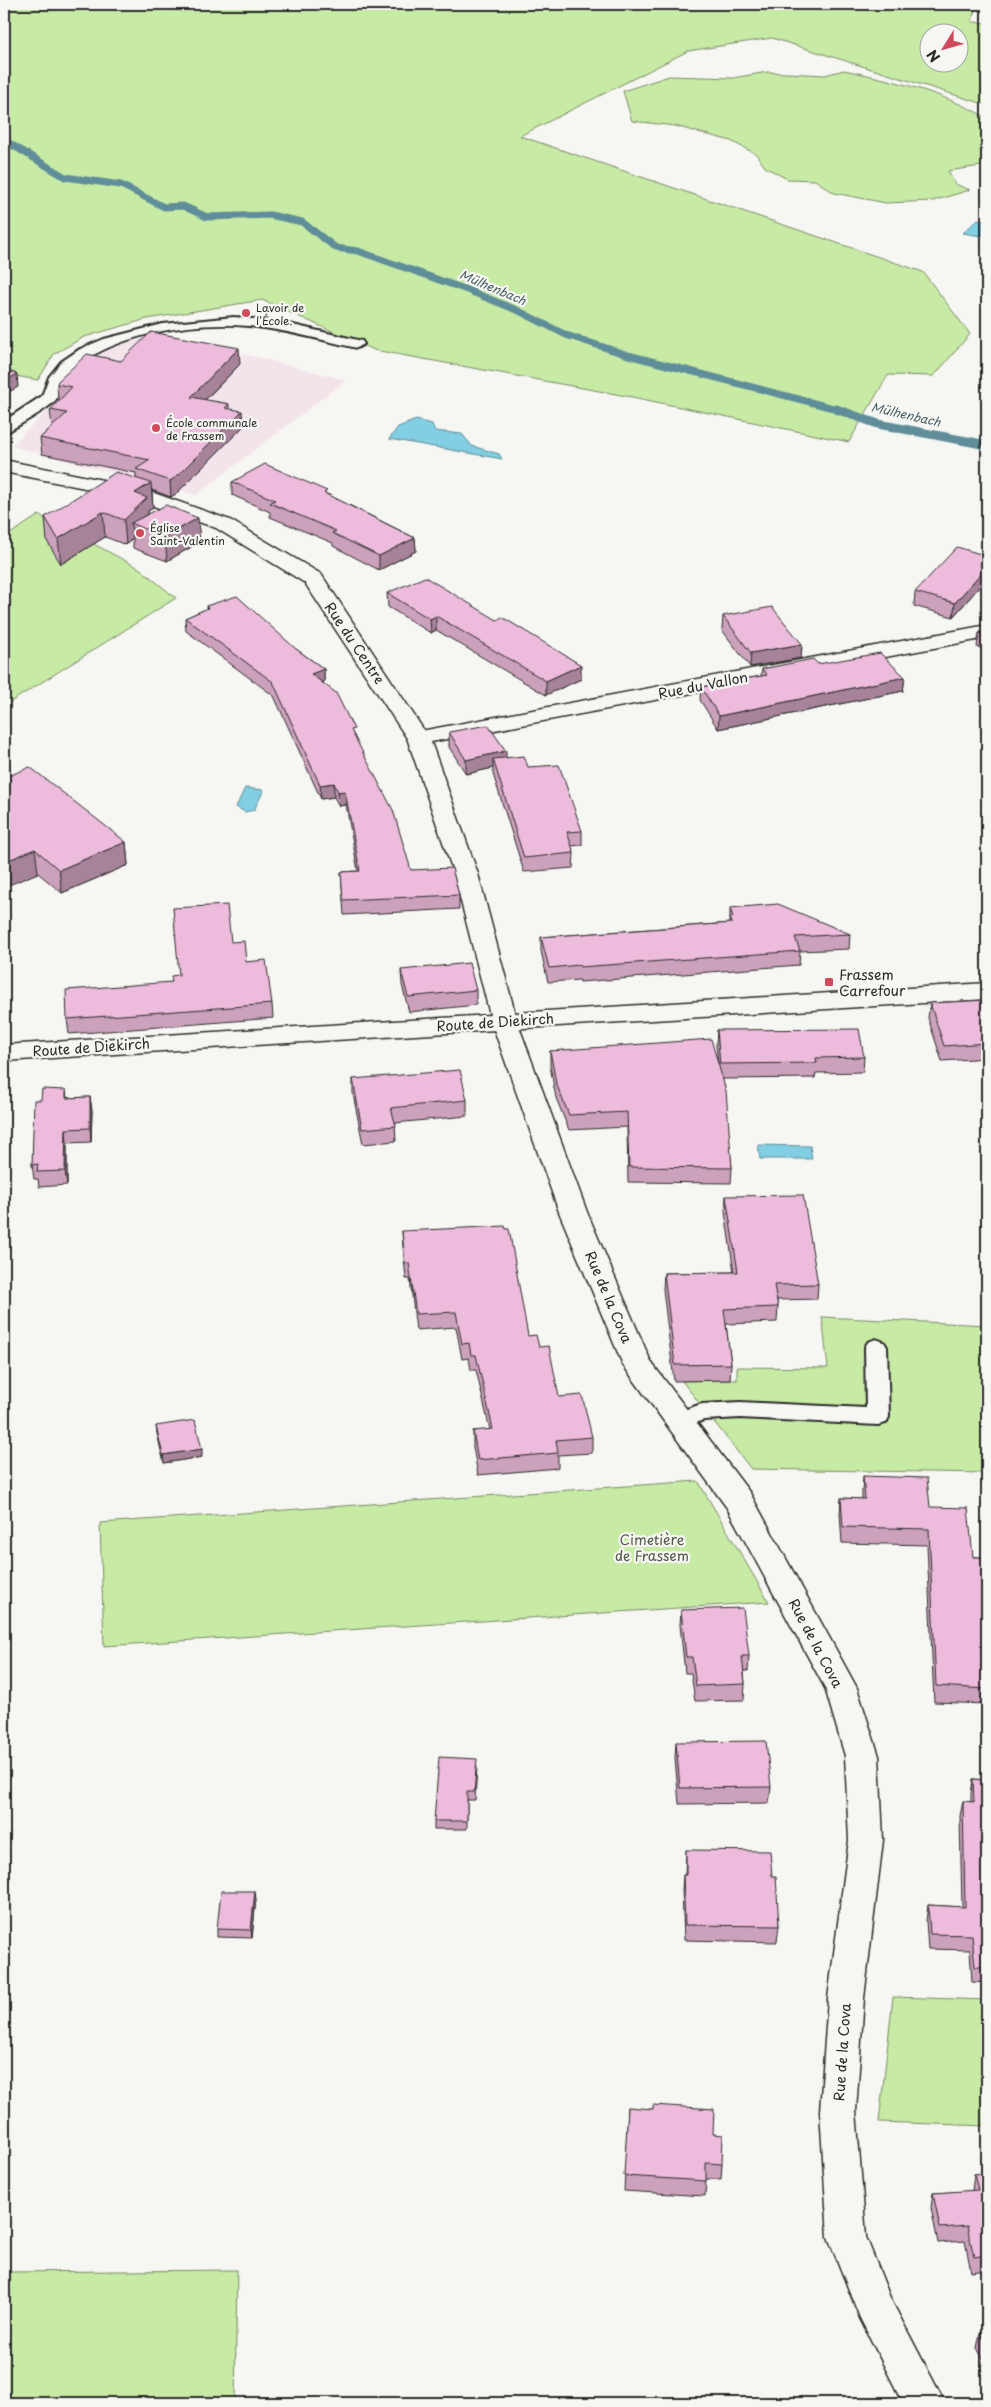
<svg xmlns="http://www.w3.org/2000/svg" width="991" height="2407" font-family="'Playpen Sans',sans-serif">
<rect width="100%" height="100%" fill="#f6f6f2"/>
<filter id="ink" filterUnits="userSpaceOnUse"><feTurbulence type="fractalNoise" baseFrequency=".02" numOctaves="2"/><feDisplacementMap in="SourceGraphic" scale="10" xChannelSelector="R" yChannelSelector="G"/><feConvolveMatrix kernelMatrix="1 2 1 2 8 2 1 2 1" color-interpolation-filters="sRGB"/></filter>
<g filter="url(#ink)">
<path fill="#f3e4eb" d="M169 335 346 380 196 495 11 446 48 410 80 365 112 348 138 339Z"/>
<path fill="#c7eaa4" stroke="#798a68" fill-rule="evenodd" d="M4 4H976L972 22 987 23V105L772 38 688 51 520 136 923 272 970 334 934 376 888 375 849 442 632 397 374 350 262 300 147 319 84 337 54 354 38 380 10 375 4 369ZM928 32H958V62H928Z
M844 70C893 80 944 93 987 118V163L981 166 948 171 955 184 970 190 933 201 886 203 834 193 815 180 787 179 765 167 756 154 731 141 675 126 632 121 623 91 669 76 733 78 767 72 825 75Z
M39 515 139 568 176 598 4 706V538Z
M822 1317 987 1325V1473L751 1469 682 1381 737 1380V1367L828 1368Z
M698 1481 769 1602 104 1646 100 1523Z
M893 1997 987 2000V2126L879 2122Z
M237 2270 235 2403H4V2272Z"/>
<path fill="#82cee2" stroke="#5f8d99" d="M978 219 987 221V230L981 236 963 233Z
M416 420 432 424 435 431 462 434 472 446 499 454 502 459 389 439 398 427Z
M245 788 264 790 254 810 245 812 236 807Z
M758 1145 810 1146 812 1159H760Z"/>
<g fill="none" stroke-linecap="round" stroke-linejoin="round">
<path stroke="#5f8d99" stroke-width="7" d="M4 140 65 177 121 185 164 207 183 206 207 217 270 215 302 222 336 248 358 251 467 290 519 311 566 335 628 355 841 410"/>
<path stroke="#5f8d99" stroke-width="9" d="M836 409 878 424 987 445"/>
<g stroke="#2b2b2b" stroke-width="4">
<path id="lane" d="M234 317 280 322 362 341 364 344 357 348C321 340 286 330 249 326 192 321 121 333 74 367 58 378 62 394 54 402 41 413 24 422 9 431L4 433V421L42 396 49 377 61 362 80 349 104 339 163 324Z
M876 1339 884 1342 887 1347 889 1417 886 1423 878 1425 740 1418 704 1420 679 1428 671 1426 668 1420 671 1414 702 1404 740 1402 866 1408 865 1347 868 1342Z"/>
</g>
<g stroke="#2b2b2b" stroke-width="3">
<path id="street" d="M4 460 137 487 230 520 321 574 429 738 426 743 418 745 410 743 305 583 216 528 125 496 4 472Z
M504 1013 513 1015 517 1021 587 1212 651 1362 750 1493 857 1688 879 1756 883 1840 864 1998 856 2111 866 2237 891 2300 945 2403H903L860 2318 828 2237 820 2111 828 1998 849 1840 845 1756 825 1688 727 1508 623 1365 559 1212 491 1021 495 1015Z"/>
</g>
<g stroke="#2b2b2b" stroke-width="3">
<path id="secondary" d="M987 625V638L431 742 478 874 515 1013 987 983V999L4 1061V1045L490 1015 454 874 407 738 410 733Z"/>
</g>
<use href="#lane" fill="#f6f6f2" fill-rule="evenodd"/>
<use href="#street" fill="#f6f6f2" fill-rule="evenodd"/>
<use href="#secondary" fill="#f6f6f2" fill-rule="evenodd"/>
</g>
<path fill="#cca1bc" stroke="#2b2b2b" d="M121 361 240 364 205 400 229 404V409L243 427 177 493 171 497 152 490 153 508 148 511V515L200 542 167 561 133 548V538L126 545 105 537 61 564 47 541 45 517 136 479V473L42 454 40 438 53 426H52L50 410 60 400H58L57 384Z
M232 482 327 494 415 538 416 551 379 570 333 546V543L270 517V512L232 495Z
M987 556V578L953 617 914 606 915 592Z
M387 593 497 620 581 679 546 695 436 630 431 633 388 607Z
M206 606 296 649 324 669V682L323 683 354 736 411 870 459 895V909L344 915 341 872 358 871 346 805 339 806 334 797 321 799 274 696 186 631 185 618 206 609Z
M723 616 802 644 801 658 750 667 722 630Z
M987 631V649L977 647 979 633Z
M818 664 905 677 903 691 718 729 700 700 701 687 761 676 762 669Z
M449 732 506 758 528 767 582 831V845L571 846 574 853 573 868 524 872 493 774V768L466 774 449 747Z
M4 778 126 842 128 865 62 893 38 873Z
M730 908 850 934 849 949 800 951 799 965 580 982V980L548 982 541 951V937L730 923Z
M231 942 246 962 272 1004 273 1018 69 1034 67 1019 172 982 179 975Z
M401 970 476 990V1005L409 1012 402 985Z
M987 1000V1058L942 1061 928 1018 930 1003Z
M717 1030 864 1057 863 1072 816 1073 815 1078 722 1079 732 1168 731 1183 628 1182 627 1127 569 1130 556 1098 550 1066V1051L718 1063 716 1045Z
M353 1079 467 1100V1116L395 1123 396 1141 363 1144 353 1094Z
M66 1090 67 1098 90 1097 92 1111 91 1142 67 1143V1185L39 1187 38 1179H34L32 1165 41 1100Z
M726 1196 818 1284 817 1299 777 1300 778 1307 777 1322 726 1324 731 1364 730 1380 674 1381 663 1289 664 1273 734 1272 725 1212Z
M402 1231 528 1336 539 1347 559 1397 592 1437V1453L558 1455V1468L478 1475 473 1447V1431L490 1430 476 1370H471L469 1358 462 1359 456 1327 416 1330 410 1279H406L403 1247Z
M156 1426 202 1457 164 1463 157 1434Z
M863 1476 930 1507 973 1557H987V1704L934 1702 927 1545 842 1543 840 1514 841 1498 862 1499V1492Z
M681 1610 749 1656 748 1671H744L745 1684 744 1700 695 1701 691 1673H685L680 1625Z
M676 1742 771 1787 769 1803 679 1804 675 1758Z
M477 1767 475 1800H467V1829H434V1821Z
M973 1779 987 1780V1983L972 1982 970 1950 928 1949 926 1921 928 1905 962 1907 960 1816 963 1801 971 1802V1794Z
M686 1850 772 1876 779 1926 777 1942 684 1940 682 1890 683 1875H685Z
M256 1899 252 1938 217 1937V1929Z
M628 2107 713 2134 722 2164 721 2179H706L705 2196 624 2191Z
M987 2173V2270L971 2272 965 2241 938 2243 931 2208 933 2193 972 2191 974 2174Z
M987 2330V2366L977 2348 980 2333Z"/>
<path fill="#a68399" stroke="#2b2b2b" d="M239 348 240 364 192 413 191 397Z
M17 374 18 387 4 395V382Z
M242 411 243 427 177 493 171 497 170 481Z
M151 483 153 508 148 511 149 522 131 523 133 538 126 545 124 520 135 493Z
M103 512 105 537 61 564 58 539Z
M198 518 200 542 167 561 165 537Z
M415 538 416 551 379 570V556Z
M987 566V578L953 617 955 603Z
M436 616V630L431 633 430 619Z
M802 644 801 658 750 667 751 653Z
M581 665V679L546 695V681Z
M324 669V682L311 687V674Z
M905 677 903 691 718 729 719 716Z
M506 751V765L493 759V768L466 774V760Z
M334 783V797L321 799 320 785Z
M345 791 346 805 339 806 338 792Z
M126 842 128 865 62 893 59 870Z
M35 849 38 873 4 887V862Z
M90 1097 92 1111 91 1142 90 1128Z
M66 1129 67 1143V1185L65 1171Z
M202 1449V1457L164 1463 163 1455Z
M255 1891 256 1899 252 1938 251 1930Z"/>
<path fill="#edbbdb" stroke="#2b2b2b" d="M151 332 239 348 191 397 229 404 225 408 242 411 176 477 170 481 136 469 150 460 40 438 67 413 50 410 72 387 57 384 58 381 87 354 121 361Z
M4 369 17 374 4 382Z
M265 464 327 491 324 493 415 538 379 556 332 533 336 531 270 503 275 500 232 482Z
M116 472 151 483 135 493 147 498 124 520 103 512 58 539 45 517Z
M166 505 198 518 165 537 131 523Z
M957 547 987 556V566L955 603 915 592Z
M425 577 497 620 502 617 581 665 546 681 436 616 430 619 387 593Z
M237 596 296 649 324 669 311 674 336 693 354 729 351 730 393 810 411 870 452 868 459 895 343 900 341 872 360 871 345 791 338 792 334 783 320 785 273 682 185 618 208 608 206 606Z
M772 607 802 644 751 653 723 616Z
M987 631V635L979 633Z
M880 653 905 677 719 716 701 687 767 675 762 669 813 659 818 664Z
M488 725 506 751 466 760 449 732Z
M524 756 528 767 559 765 582 831 567 832 574 853 524 858 493 759Z
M30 767 126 842 59 870 35 849 4 862V778Z
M778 904 850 934 795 937 800 951 580 967V965L549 968 541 937 732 923 730 917H733L730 908Z
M227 905 231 942 244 941 246 962 266 960 272 1004 67 1019 66 990 172 982 171 976 179 975 173 908Z
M469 963 476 990 408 997 401 970Z
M987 1000V1043L944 1046 930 1003Z
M859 1029 864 1057 816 1058 817 1063 720 1064 717 1030Z
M711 1039 726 1091 732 1168 629 1167 627 1112 569 1115 556 1083 550 1051Z
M460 1070 467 1100 391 1108 396 1126 362 1129 353 1079Z
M42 1089 66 1090V1098L90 1097V1128L66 1129 65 1171 37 1172 38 1164 32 1165 34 1100H41Z
M803 1195 818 1284 774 1285 778 1307 724 1309 731 1364 675 1365 664 1273 738 1272 726 1196Z
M505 1226 506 1229H509L528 1336 536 1335 539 1347 549 1346 559 1397 582 1395 592 1437 556 1440 558 1453 478 1460 473 1431 493 1429 476 1355H471L469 1343 462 1344 456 1312 416 1314 409 1263H405L402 1231Z
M195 1420 202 1449 163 1455 156 1426Z
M863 1476 927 1478 930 1507 968 1508 973 1557H987V1689L936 1686 929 1529 843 1527 841 1498 865 1499Z
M743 1608 749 1656H742L745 1684 696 1686 692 1657H686L681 1610Z
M766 1741 771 1787 680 1788 676 1742Z
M439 1757 477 1759 474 1792H467V1821H434Z
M973 1779 987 1780V1967H975L972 1935 930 1934 928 1905 965 1907 963 1801 974 1802Z
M686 1850 770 1851 772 1876H776L779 1926 685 1925 683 1875H686Z
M221 1891H255L251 1930 217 1929Z
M653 2105 714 2109 713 2134 723 2135 722 2164 706 2163V2181L624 2176 628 2107 653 2109Z
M987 2173V2255L974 2257 967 2226 940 2228 933 2193 978 2190 974 2174Z
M987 2330V2346L980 2333Z"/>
</g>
<g fill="#d1495b" stroke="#f6f6f2" stroke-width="2">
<circle cx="246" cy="313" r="5"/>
<circle cx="156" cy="428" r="5"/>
<circle cx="140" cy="533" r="5"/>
<rect x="824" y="977" width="10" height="10" rx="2.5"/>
</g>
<g text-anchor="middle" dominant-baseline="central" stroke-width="4.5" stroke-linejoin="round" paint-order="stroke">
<g font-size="11" fill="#2b2b2b" stroke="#f6f6f2" text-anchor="start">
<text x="256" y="307">Lavoir de<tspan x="256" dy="13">l'École.</tspan></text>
<text x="166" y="422">École communale<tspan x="166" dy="13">de Frassem</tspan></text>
<text x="150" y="527">Église<tspan x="150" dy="13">Saint-Valentin</tspan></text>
</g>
<g font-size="12" font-style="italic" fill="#455c62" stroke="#f6f6f2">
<text transform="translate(493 287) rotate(23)">Mülhenbach</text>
<text transform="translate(906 414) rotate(13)">Mülhenbach</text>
</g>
<g font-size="14" fill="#2b2b2b" stroke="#f6f6f2">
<text transform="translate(355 643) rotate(56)">Rue du Centre</text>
<text transform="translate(703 685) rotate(-11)">Rue du Vallon</text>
<text transform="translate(495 1022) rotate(-4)">Route de Diekirch</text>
<text transform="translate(91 1047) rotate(-4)">Route de Diekirch</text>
<text transform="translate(609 1297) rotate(67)">Rue de la Cova</text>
<text transform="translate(816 1643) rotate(62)">Rue de la Cova</text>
<text transform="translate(842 2052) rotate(-86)">Rue de la Cova</text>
</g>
<g font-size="14" fill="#2b2b2b" stroke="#f6f6f2" text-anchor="start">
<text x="839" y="974">Frassem<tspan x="839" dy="16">Carrefour</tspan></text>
</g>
<g font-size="14" fill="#525b49" stroke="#f6f6f2">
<text x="652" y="1539">Cimetière<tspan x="652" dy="16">de Frassem</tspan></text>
</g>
</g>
<rect width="991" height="2407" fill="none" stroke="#f6f6f2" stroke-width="20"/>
<rect x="10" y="10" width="971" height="2387" fill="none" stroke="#2b2b2b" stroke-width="2" filter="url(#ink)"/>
<g transform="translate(944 48) rotate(233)"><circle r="24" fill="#f6f6f2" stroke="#a5a5a2"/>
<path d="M0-4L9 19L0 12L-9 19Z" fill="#d1495b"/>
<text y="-8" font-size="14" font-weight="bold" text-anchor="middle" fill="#2b2b2b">N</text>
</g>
</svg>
